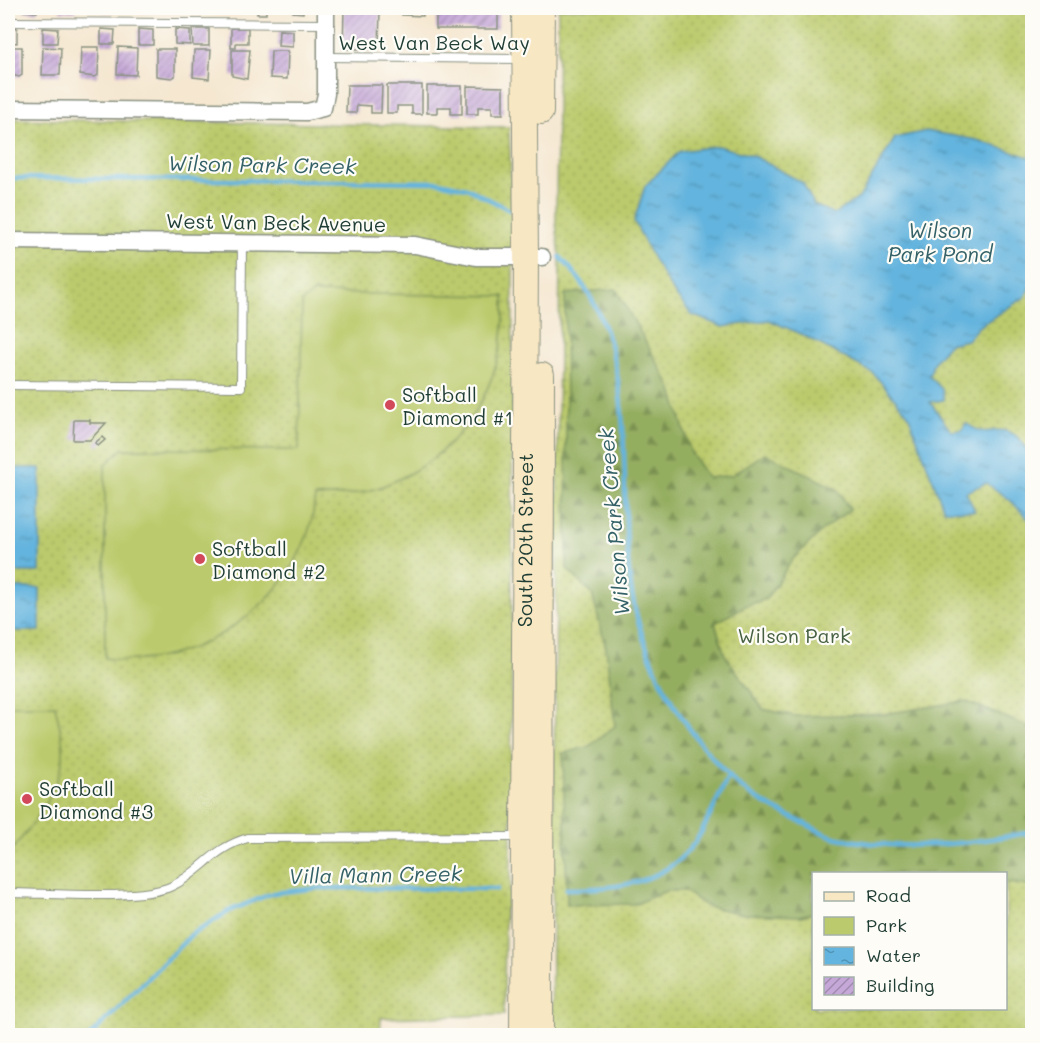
<svg xmlns="http://www.w3.org/2000/svg" width="1040" height="1043" font-family="Mali,sans-serif">
<defs>
<pattern id="green-dots" width="8" height="8" patternUnits="userSpaceOnUse" patternTransform="scale(1.5)"><rect width="8" height="8" fill="#bbca6c"/><path d="M2 2h.1M6 6h.1" fill="none" stroke="#a0ae5e" stroke-width="1.8" stroke-linecap="round"/></pattern>
<pattern id="forest-firs" width="22" height="20" patternUnits="userSpaceOnUse" patternTransform="scale(1.5)"><rect width="22" height="20" fill="#94ae60"/><path d="M5 1l3.5 6h-7zM16 11l3.5 6h-7z" fill="#788f50"/></pattern>
<pattern id="water-ripples" width="26" height="14" patternUnits="userSpaceOnUse" patternTransform="scale(1.5)"><rect width="26" height="14" fill="#63b4de"/><path d="M2 4q2-2 4 0t4 0M15 11q2-2 4 0t4 0" fill="none" stroke="#5194b5"/></pattern>
<pattern id="building-hatch" width="6" height="6" patternUnits="userSpaceOnUse" patternTransform="scale(1.5)"><rect width="6" height="6" fill="#c6a8d8"/><path d="M-1 1l2-2M0 6l6-6M5 7l2-2" fill="none" stroke="#a08ab0"/></pattern>
</defs>
<rect width="100%" height="100%" fill="#fdfcf7"/>
<filter id="ink" filterUnits="userSpaceOnUse"><feTurbulence type="fractalNoise" baseFrequency=".0167" numOctaves="2"/><feDisplacementMap in="SourceGraphic" scale="12" xChannelSelector="R" yChannelSelector="G"/><feConvolveMatrix kernelMatrix="1 2 1 2 8 2 1 2 1" color-interpolation-filters="sRGB"/></filter>
<filter id="wash" filterUnits="userSpaceOnUse"><feTurbulence type="fractalNoise" baseFrequency=".008" numOctaves="4" result="noise"/><feDisplacementMap in="SourceGraphic" scale="24" xChannelSelector="R" yChannelSelector="G"/><feGaussianBlur stdDeviation="1.35" result="paint"/><feColorMatrix in="noise" values="0 0 0 0 0 0 0 0 0 0 0 0 0 0 0 0 0 1.4 0 .05"/><feComposite in="paint" operator="in"/></filter>
<g filter="url(#wash)">
<rect width="100%" height="100%" fill="#f5e7d0"/>
<path fill="url(#green-dots)" stroke="#6d8450" stroke-width="1.5" d="M558 8H1032V859L814 874 800 916 813 913 814 1008H1006V885L1012 883 1032 887V1035L551 1034 560 257 556 223Z
M8 119 509 127 513 235 511 860 510 908 505 909 504 1015 381 1018 380 1036H8Z"/>
<path fill="url(#forest-firs)" stroke="#5a764a" stroke-width="1.5" d="M616 289 671 387 691 453 708 478 732 475 765 453 837 489 850 509 824 529 793 559 766 599 745 606 715 623 725 655 763 709 795 716 884 714 965 701 1032 728V887L1012 883 1006 885V874H814L813 913 800 916 743 914 706 906 684 891H666L636 904 567 905 563 753 588 747 615 726 606 648 592 594 567 569 565 294Z"/>
<path fill="#bbca6c" stroke="#6d8450" stroke-width="1.5" d="M313 293 504 296C507 382 465 454 383 486 361 495 338 496 315 497 309 593 198 675 105 658V465L122 449 299 450 302 302Z
M8 705H55C58 720 64 739 63 755 60 794 31 826 8 855Z"/>
<path fill="url(#water-ripples)" stroke="#417889" stroke-width="1.5" d="M926 131 977 140 1032 158V284L1025 297 978 327 967 340 949 344 934 362 929 376 942 389 944 400 930 402 951 431 962 430 966 423C988 439 988 427 1006 431 1040 440 1033 496 1032 523L1009 499 986 483 966 492 975 511 944 510 908 414 873 373 803 335 769 320 723 327 692 315 674 293 653 259 634 221 645 186 680 151 718 146 754 156 803 183 814 205 834 214 859 198 895 138Z
M8 468H40V572H8Z
M8 588H40V631H8Z"/>
<g fill="none" stroke-linecap="round" stroke-linejoin="round">
<path stroke="#63b4de" stroke-width="4.5" d="M8 178 439 182 467 188 510 210
M560 257C645 341 616 473 630 581 640 657 680 728 735 782 753 799 780 812 801 822 813 827 826 836 839 838 902 852 969 844 1032 832
M566 889C615 889 664 885 695 842 709 822 718 797 729 775
M90 1036 192 934 231 910 273 893 319 888 497 889"/>
</g>
<g id="blocks">
<path fill="url(#building-hatch)" d="M24 8H37V12L24 11Z
M60 8H76V12L60 11Z
M101 8H114V12H101Z
M137 8H152V12H137Z
M176 8H191V11H175Z
M257 8H266V14H257Z
M293 8H303V13L293 12Z
M344 8H380L379 49H343Z
M402 8H423V16L402 15Z
M436 8H498V29H436Z
M8 28H17V43L8 42Z
M43 28 58 29 57 43H43Z
M231 28H248V43H236V48H231Z
M101 29 115 30 114 44H101Z
M138 29 153 30V45H138Z
M175 29 190 30V45L175 44Z
M192 29H209V46H193Z
M279 30 293 31V47L278 46Z
M8 47H22V75L19 77 8 74Z
M43 47 61 48 60 75H42Z
M81 47H99L98 75 95 77 80 75Z
M118 47 137 48 136 75 117 74Z
M156 49H175V76L172 78 156 76Z
M194 50H211L209 79 193 77Z
M232 50H250L247 79 232 76Z
M271 51H288L287 79 270 78Z
M347 85H382L381 113H371V106L357 105 356 113H346Z
M387 85H422V114H412V106H397V113H387Z
M427 86H462V114H451V107H437V113H427Z
M467 86 503 87V114H492V107H478V114H467Z
M74 420H90V423H106L90 440H73Z
M102 437 105 440 98 446 95 443Z"/>
</g>
</g>
<g filter="url(#ink)">
<use href="#blocks" fill-opacity="0" stroke="#8a9282" stroke-width="1.5"/>
<g fill="none" stroke-linecap="round" stroke-linejoin="round">
<g stroke="#8a9282" stroke-width="10">
<path id="lane" d="M8 22 326 24
M327 57 523 59
M8 385 241 387 242 242
M8 893C46 893 141 901 172 886 202 872 212 848 248 838L520 837"/>
</g>
<g stroke="#8a9282" stroke-width="19">
<path id="street" d="M8 109 307 112 323 108 326 94V8
M8 241 415 245 476 257H542"/>
</g>
<g stroke="#8a9282" stroke-width="26">
<g id="secondary">
<path d="M541 112 542 8"/>
<path id="s1" d="M522 1036 526 257 524 8"/>
<path d="M541 1036 542 375"/>
</g>
</g>
<use href="#lane" stroke="#fff" stroke-width="8"/>
<use href="#street" stroke="#fff" stroke-width="16"/>
<use href="#secondary" stroke="#f8e7c3" stroke-width="24"/>
</g>
</g>
<g fill="#d1495b" stroke="#fdfcf7" stroke-width="2">
<circle cx="390" cy="405" r="6"/>
<circle cx="200" cy="559" r="6"/>
<circle cx="27" cy="799" r="6"/>
</g>
<g text-anchor="middle" dominant-baseline="central" stroke-width="4.5" stroke-linejoin="round" paint-order="stroke">
<g font-size="20" fill="#1f3d34" stroke="#fdfcf7">
<text x="434" y="42">West Van Beck Way</text>
<text transform="translate(276 222) rotate(1)">West Van Beck Avenue</text>
<text stroke="none"><textPath href="#s1" startOffset="496">South 20th Street</textPath></text>
</g>
<g font-size="20" fill="#1f3d34" stroke="#fdfcf7" text-anchor="start">
<text x="402" y="394">Softball<tspan x="402" dy="23">Diamond #1</tspan></text>
<text x="212" y="548">Softball<tspan x="212" dy="23">Diamond #2</tspan></text>
<text x="39" y="788">Softball<tspan x="39" dy="23">Diamond #3</tspan></text>
</g>
<g font-size="20" fill="#466042" stroke="#fdfcf7">
<text x="794" y="635">Wilson Park</text>
</g>
<g font-size="21" font-style="italic" fill="#336167" stroke="#fdfcf7">
<text transform="translate(262 164) rotate(1)">Wilson Park Creek</text>
<text x="940" y="229">Wilson<tspan x="940" dy="24">Park Pond</tspan></text>
<text transform="translate(613 522) rotate(-95)">Wilson Park Creek</text>
<text transform="translate(375 874) rotate(-1)">Villa Mann Creek</text>
</g>
</g>
<rect width="1040" height="1043" fill="none" stroke="#fdfcf7" stroke-width="30"/>
<rect x="812" y="872" width="195" height="138" fill="#fdfcf7" stroke="#a4b0a9" stroke-width="1.5"/>
<rect x="824" y="892" width="30" height="9" fill="#f8e7c3" stroke="#a4b0a9" stroke-width="1.5"/>
<text x="866" y="902" font-size="18" fill="#1f3d34">Road</text>
<rect x="824" y="917" width="30" height="18" fill="#bbca6c" stroke="#a4b0a9" stroke-width="1.5"/>
<text x="866" y="932" font-size="18" fill="#1f3d34">Park</text>
<rect x="824" y="947" width="30" height="18" fill="url(#water-ripples)" stroke="#a4b0a9" stroke-width="1.5"/>
<text x="866" y="962" font-size="18" fill="#1f3d34">Water</text>
<rect x="824" y="977" width="30" height="18" fill="url(#building-hatch)" stroke="#a4b0a9" stroke-width="1.5"/>
<text x="866" y="992" font-size="18" fill="#1f3d34">Building</text>
</svg>
